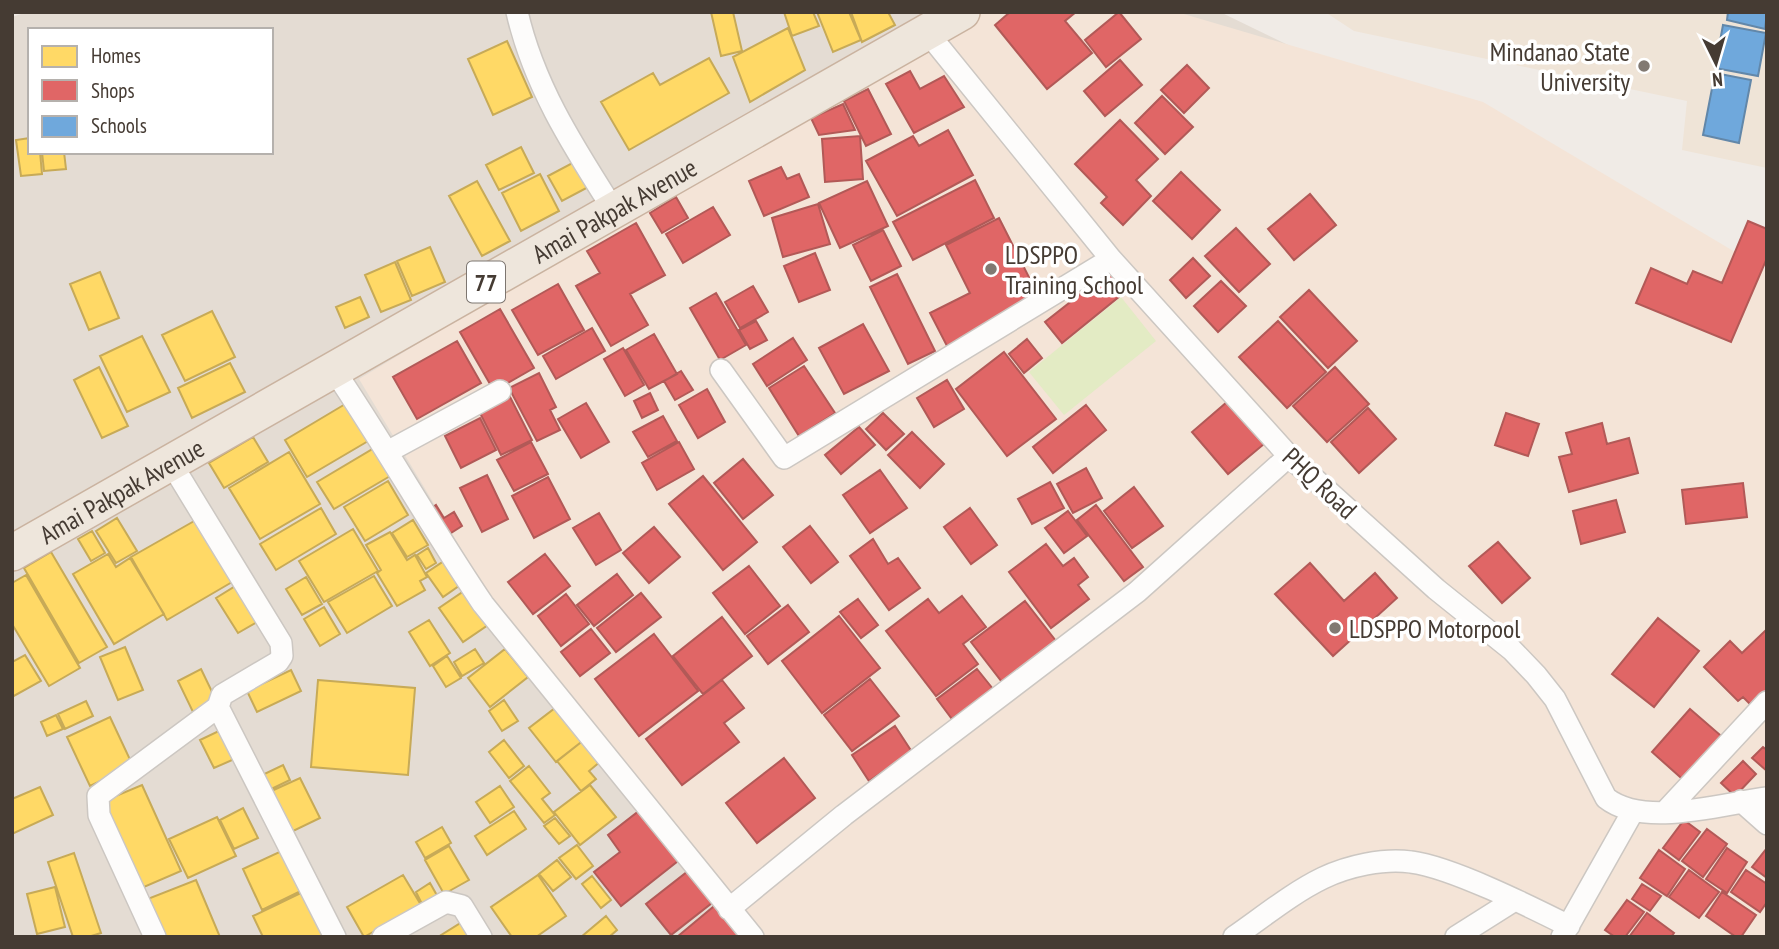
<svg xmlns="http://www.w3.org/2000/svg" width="1779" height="949" font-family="'PT Sans Narrow',sans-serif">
<rect width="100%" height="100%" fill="#f0ebe6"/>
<path fill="#e4dcd3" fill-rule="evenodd" d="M27 12H1220L1582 188 1767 937H12V17ZM30 30H271V152H30Z"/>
<path fill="#f4e4d7" d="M972 12H1177L1483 102 1767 271V937H737L486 590 359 379Z"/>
<path fill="#efe4d7" d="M1325 12H1767V168L1682 150 1687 101 1354 31Z"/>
<path fill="#e3ebc4" d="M1121 297 1156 341 1064 415 1029 372Z"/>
<path fill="#ffd966" stroke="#c7aa57" stroke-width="2" d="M711 12H733L742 51 721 56Z
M784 12H813L819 26 792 36Z
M817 12H849L861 40 833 52Z
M851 12H888L895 25 862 42Z
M788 28 805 70 750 102 733 57Z
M507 41 532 97 493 115 468 59Z
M709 58 729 93 629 150 601 102 653 73 660 85Z
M30 138V152H40L42 174 21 176 16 140Z
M521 147 534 173 499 190 486 165Z
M42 152H64L66 169 44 171Z
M578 160 592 185 562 201 548 176Z
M540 174 559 211 521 231 502 193Z
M477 181 510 241 482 256 449 196Z
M430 247 445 282 412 296 397 261Z
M395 262 411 300 381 312 365 275Z
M100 272 119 318 89 330 70 284Z
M360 297 369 317 345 328 336 307Z
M212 311 235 357 185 381 162 335Z
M142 336 170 392 127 412 100 356Z
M230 363 245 392 192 418 178 388Z
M99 367 128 426 102 438 74 380Z
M352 400 375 437 307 477 285 440Z
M253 437 268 462 224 488 209 463Z
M381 444 397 472 334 509 317 482Z
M289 452 320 504 260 539 229 488Z
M388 481 408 515 365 541 344 507Z
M321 508 336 534 276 570 260 544Z
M203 516 239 578 167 620 131 557Z
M117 518 137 551 116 563 96 531Z
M413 520 428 545 407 557 392 533Z
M353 529 378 571 324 602 299 561Z
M92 531 105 553 91 561 78 539Z
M390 532 407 560 415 555 427 577 420 581 425 590 397 606 377 573 381 570 366 545Z
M428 548 436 563 426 569 417 555Z
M51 552 107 647 79 663 24 568Z
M108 554 116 567 130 558 164 614 114 644 73 574Z
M450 557 466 581 443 597 426 573Z
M26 575 80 668 49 686 12 624V583Z
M374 576 392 606 347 633 328 602Z
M306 577 322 604 302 615 286 589Z
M242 582 264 618 238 633 216 598Z
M467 589 491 623 463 642 439 608Z
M324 607 340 634 320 646 304 619Z
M429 620 450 653 430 666 409 632Z
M125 647 143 690 118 700 100 657Z
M475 649 484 663 462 676 454 662Z
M505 649 528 677 490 707 468 678Z
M25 655 41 681 12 697V662Z
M447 656 461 678 446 687 433 666Z
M201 669 216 700 193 712 178 681Z
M291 670 301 691 257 712 247 691Z
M318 680 415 688 408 775 311 767Z
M504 700 518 721 502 731 489 711Z
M86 701 93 716 65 729 58 714Z
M559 705 585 739 556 762 529 728Z
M56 715 63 729 47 736 41 722Z
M110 717 133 766 90 786 67 737Z
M225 728 239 757 214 768 200 740Z
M504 740 524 766 509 778 489 752Z
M584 740 601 761 589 771 596 779 581 791 557 761Z
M283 765 290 780 263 793 256 778Z
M529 766 550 793 542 799 555 815 544 823 510 781Z
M300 778 320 818 287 834 267 793Z
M142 785 181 871 137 890 99 803Z
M590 785 616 817 580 845 554 812Z
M500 786 514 807 490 823 476 802Z
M40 787 53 815 12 834V799Z
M243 808 258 838 234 849 220 820Z
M514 811 526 829 487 855 475 836Z
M217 817 236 856 188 878 169 839Z
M555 818 570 836 559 844 544 826Z
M442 827 451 843 425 858 416 842Z
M577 845 593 866 576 879 559 858Z
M449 846 469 880 444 894 425 860Z
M288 848 307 888 262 910 243 869Z
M74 853 101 933 88 937H73L48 862Z
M557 860 571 877 553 891 539 874Z
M403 875 421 905 364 937 347 907Z
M538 875 566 916 536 937H512L491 907Z
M592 876 611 900 601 908 582 884Z
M196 880 220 937H160L145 900Z
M430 883 439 899 424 908 416 892Z
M55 887 65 927 37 934 27 894Z
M309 889 330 931 319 937H263L253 916Z
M606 916 617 930 609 937H581Z
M467 919 478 937H438Z"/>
<path fill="#e06666" stroke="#b25957" stroke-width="2" d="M1010 12H1076L1065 21 1092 53 1047 89 995 25Z
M1119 12 1141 39 1106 67 1085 40Z
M1120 60 1142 85 1105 116 1084 91Z
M1187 65 1209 88 1184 113 1161 90Z
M910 71 920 89 944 76 964 107 914 133 886 84Z
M868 89 891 134 866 146 844 101Z
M1162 96 1193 127 1165 154 1135 123Z
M843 104 855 130 819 135 811 118Z
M1120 120 1158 159 1136 180 1151 196 1123 225 1101 203 1107 197 1075 164Z
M948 130 973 175 897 216 866 161 913 136 919 146Z
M860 136 863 179 825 182 822 139Z
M781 167 787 179 799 174 809 197 764 216 749 181Z
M1181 172 1220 210 1192 239 1153 201Z
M975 180 994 218 913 260 893 222Z
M867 181 888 226 840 248 819 203Z
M1310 194 1336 225 1294 260 1268 229Z
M676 197 688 218 662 233 650 213Z
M818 204 830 244 783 257 772 218Z
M713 207 730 235 683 263 666 234Z
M999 218 1040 299 947 346 930 313 970 293 946 245Z
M1748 221 1767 229V258L1731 342 1636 303 1651 268 1687 284 1693 271 1722 283Z
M636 223 665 275 630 294 648 325 611 346 576 286 600 273 587 251Z
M1236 228 1270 264 1239 292 1205 256Z
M883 230 901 266 871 281 853 245Z
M815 253 830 290 799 302 784 266Z
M1193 258 1210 276 1186 298 1170 280Z
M1115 267 1131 287 1062 343 1045 322Z
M897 274 935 351 908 364 870 287Z
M1221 281 1246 306 1218 332 1194 306Z
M558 284 584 330 538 355 512 310Z
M753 286 768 312 740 328 725 302Z
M1309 290 1357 341 1328 368 1280 317Z
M716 293 746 345 720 360 690 308Z
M500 309 534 368 494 391 460 332Z
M756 321 767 340 750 349 739 330Z
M1278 321 1326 372 1287 408 1239 357Z
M863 324 889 371 844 394 819 348Z
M592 328 605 351 556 379 543 356Z
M654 334 677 374 649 389 626 350Z
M793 338 807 360 767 386 753 364Z
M1027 339 1042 358 1024 373 1009 354Z
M457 341 481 383 417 419 393 377Z
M623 348 644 385 625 396 604 359Z
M1004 352 1056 419 1007 456 956 389Z
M804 366 835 413 799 436 769 388Z
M1335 367 1369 404 1327 442 1293 406Z
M681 371 693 390 675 400 664 381Z
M539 373 556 407 550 410 560 430 537 441 509 388Z
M947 380 964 409 934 427 917 398Z
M707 389 725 422 698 438 679 405Z
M508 393 532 440 501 455 478 409Z
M650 393 658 410 642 418 634 401Z
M1227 402 1264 444 1228 474 1192 432Z
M586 403 609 442 581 458 558 419Z
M1086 405 1106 430 1053 473 1033 447Z
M1368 408 1396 439 1359 473 1331 442Z
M883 413 904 434 886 450 866 429Z
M1506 413 1539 424 1528 456 1495 445Z
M663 416 677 441 648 457 633 432Z
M480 418 496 450 461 468 445 436Z
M1602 423 1607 444 1629 438 1638 473 1569 492 1559 457 1572 454 1566 433Z
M859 427 875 445 841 474 825 455Z
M912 432 944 464 920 488 888 455Z
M531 442 548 474 514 491 497 460Z
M679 442 694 469 657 490 642 463Z
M743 459 773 495 743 519 714 483Z
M1086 468 1102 498 1073 513 1057 484Z
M880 470 907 508 870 533 843 495Z
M487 475 508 519 482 532 460 488Z
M703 476 757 542 723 570 669 504Z
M548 477 570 519 534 538 512 496Z
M1050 482 1064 508 1032 524 1018 499Z
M1743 483 1747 517 1686 524 1682 490Z
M1134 487 1163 526 1132 548 1104 511Z
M1616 500 1625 532 1581 544 1573 511Z
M436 505 444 518 454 512 462 526 443 538 427 511Z
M1096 505 1143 567 1124 581 1077 520Z
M970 508 997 545 971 564 944 527Z
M1068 511 1087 536 1064 553 1045 528Z
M599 513 621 550 596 565 573 528Z
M810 526 838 562 811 583 783 547Z
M654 527 680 557 649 583 623 553Z
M873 539 888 564 898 558 920 588 889 610 850 556Z
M1498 542 1530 578 1502 603 1469 566Z
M1046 544 1063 566 1074 558 1088 577 1078 585 1089 599 1051 628 1009 572Z
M545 554 570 586 533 614 508 582Z
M1310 563 1344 601 1375 573 1397 598 1333 656 1275 594Z
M749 566 780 606 745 634 713 593Z
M617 574 633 595 594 626 577 605Z
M641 593 661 617 616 652 597 628Z
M566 594 589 624 561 646 538 616Z
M962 596 986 627 963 644 978 664 936 696 886 631 928 599 939 613Z
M858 599 878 625 861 638 840 612Z
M1025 601 1056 641 1002 682 971 642Z
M788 605 809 632 768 664 747 636Z
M839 616 880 668 822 713 782 661Z
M722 617 752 656 703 694 673 656Z
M1658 618 1699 651 1654 707 1612 674Z
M591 629 610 653 580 676 561 652Z
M1767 629V697L1755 709 1743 697 1738 701 1704 667 1730 641 1742 653Z
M654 634 698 691 639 736 595 679Z
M977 669 993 689 952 719 937 699Z
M870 679 899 716 852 751 824 715Z
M722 680 744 708 724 723 739 742 682 785 646 739Z
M1690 709 1727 741 1688 784 1652 752Z
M895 726 912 752 869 781 852 755Z
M1763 747 1767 750V771L1752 758Z
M784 758 815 798 757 843 726 803Z
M1743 761 1756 774 1735 796 1721 783Z
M644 807 683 857 621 906 594 872 620 852 608 835Z
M1684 820 1700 832 1679 860 1663 848Z
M1707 829 1727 844 1703 877 1682 861Z
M1727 848 1747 862 1727 893 1706 879Z
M1767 848V878L1752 867Z
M1659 850 1685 869 1667 896 1640 878Z
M692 868 717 899 671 935 646 904Z
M1689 870 1719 892 1699 918 1669 897Z
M1746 870 1767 884V902L1760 912 1731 892Z
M1642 884 1661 896 1650 911 1632 899Z
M1722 892 1756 915 1741 937H1736L1706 916Z
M1627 900 1644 912 1625 937H1615L1605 930Z
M719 902 744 937H677Z
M1647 913 1674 933 1671 937H1629Z"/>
<path fill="#6fa8dc" stroke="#6287a9" stroke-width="2" d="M1728 12H1767L1765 29 1727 20Z
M1723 25 1766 33 1758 76 1715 68Z
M1715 73 1751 80 1739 143 1703 135Z"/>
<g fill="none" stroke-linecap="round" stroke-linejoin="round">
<g stroke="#ccc7c2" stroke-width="24">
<path id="minor" d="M517 12C534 86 573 146 613 209
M927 32 1111 259 1289 456 1436 589 1512 650 1536 675 1555 699 1606 798C1644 828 1721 804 1767 798
M334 370C386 447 431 527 483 604L753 937
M721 370 784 458 1111 259
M389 451 500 391
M171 463 281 643 282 656 278 662 222 695 218 707 335 937
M1741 801 1767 824
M1665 812 1767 702
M729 909 844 815 1137 592 1289 456
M155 937 99 815 98 796 218 707
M383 937 446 902 462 906 481 937
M1234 937C1263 917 1292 893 1323 878 1348 866 1384 858 1411 862 1451 867 1531 907 1569 926
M1456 937 1513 901
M1562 937 1632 813"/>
</g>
<g stroke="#cab3a0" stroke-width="38">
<g id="trunk">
<path id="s1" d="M12 553 962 12"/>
</g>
</g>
<use href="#minor" stroke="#fdfcfb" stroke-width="21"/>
<use href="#trunk" stroke="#eee6dc" stroke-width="35"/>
</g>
<g fill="#817972" stroke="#fff" stroke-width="2.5">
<circle cx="1644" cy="66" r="7"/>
<circle cx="991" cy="269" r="7"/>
<circle cx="1335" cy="628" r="7"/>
</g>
<g text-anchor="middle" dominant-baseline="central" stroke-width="7" stroke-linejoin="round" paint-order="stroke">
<rect fill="#fff" stroke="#7d7670" stroke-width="2" x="467" y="261.5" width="38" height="41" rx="5"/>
<g font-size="24" font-weight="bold" fill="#453b33">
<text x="486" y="282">77</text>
</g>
<g font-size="26" fill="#453b33" stroke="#fff" text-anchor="start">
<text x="1630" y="51" text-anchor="end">Mindanao State<tspan x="1630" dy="30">University</tspan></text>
<text x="1005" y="254">LDSPPO<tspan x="1005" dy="30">Training School</tspan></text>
<text x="1349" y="628">LDSPPO Motorpool</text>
</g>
<g font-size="26" fill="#453b33" stroke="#fff">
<text stroke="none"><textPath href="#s1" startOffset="693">Amai Pakpak Avenue</textPath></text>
<text transform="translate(1320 483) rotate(43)">PHQ Road</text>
<text stroke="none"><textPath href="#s1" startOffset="126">Amai Pakpak Avenue</textPath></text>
</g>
</g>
<rect width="1779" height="949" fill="none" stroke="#453b33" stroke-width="28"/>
<rect x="28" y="28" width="245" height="126" fill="#ffffff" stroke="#b5b1ad" stroke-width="2"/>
<rect x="42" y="46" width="35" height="21" fill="#ffd966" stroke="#b5b1ad" stroke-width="2"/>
<text x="91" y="63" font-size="21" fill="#453b33">Homes</text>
<rect x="42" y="80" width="35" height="21" fill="#e06666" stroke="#b5b1ad" stroke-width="2"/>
<text x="91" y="98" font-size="21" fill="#453b33">Shops</text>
<rect x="42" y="116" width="35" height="21" fill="#6fa8dc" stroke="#b5b1ad" stroke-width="2"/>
<text x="91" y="133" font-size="21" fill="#453b33">Schools</text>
<g transform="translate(1716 63) rotate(175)" stroke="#ffffff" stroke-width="5" paint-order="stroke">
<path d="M0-5L12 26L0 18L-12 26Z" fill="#453b33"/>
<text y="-10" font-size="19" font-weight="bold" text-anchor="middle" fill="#453b33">N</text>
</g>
</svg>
